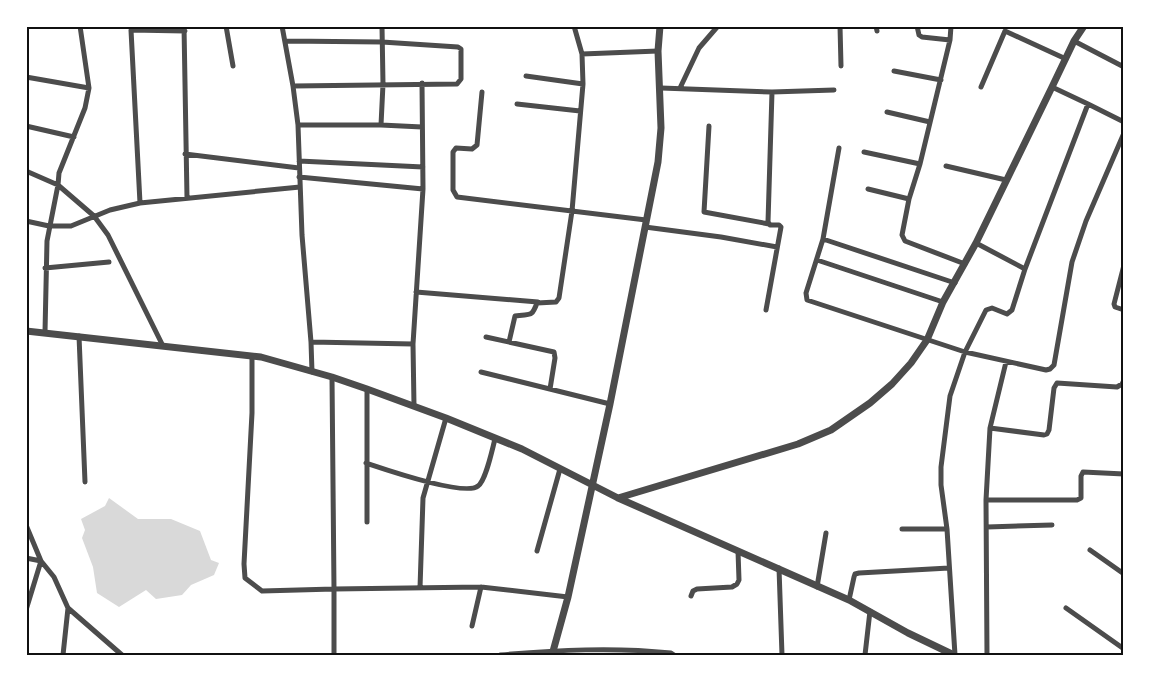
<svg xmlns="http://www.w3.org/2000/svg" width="1150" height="681" font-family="'Archivo Narrow',sans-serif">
<rect width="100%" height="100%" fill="#fff"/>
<path fill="#d9d9d9" d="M109 498 138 519H171L200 531 211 560 219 563 214 575 191 585 182 595 156 599 146 590 119 607 97 593 93 567 82 538 85 530 81 519 105 506Z"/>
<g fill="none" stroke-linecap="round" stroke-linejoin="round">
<path stroke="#4c4c4c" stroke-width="5" d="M80 26 89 88 85 108 59 173 58 185 94 216 108 235 163 346
M184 26 187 198
M226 26 233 66
M282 26 293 86 298 125 302 235 311 342 312 372
M840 26 841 66
M876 26 877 31
M917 26 919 35 922 37 950 40
M951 26 950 40 920 164 909 199 902 235 905 241 965 264
M286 41 382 42 458 47 461 49V79L457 84 293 86
M1074 41 1124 67
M582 54 658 51
M894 71 941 80
M526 76 583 84
M26 77 89 88
M981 87 1005 31 1066 59
M1052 87 1088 104
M661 88 772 92 834 90
M680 88 699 48 718 26
M482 92 477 145 472 149 456 148 453 152V190L457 197 646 220
M517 104 580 111
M887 112 930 122
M298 125H381L422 127
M381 125 383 84 382 26
M26 126 74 137
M709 126 704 212 769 224
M839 148 823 239 806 293 807 300 965 352 1046 370 1050 369 1054 365 1072 262 1086 221 1124 133
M864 152 920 164
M185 154 299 168
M299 161 423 167
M946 166 1006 180
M26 171 58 185 47 241 45 332
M299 177 423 189
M868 189 909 199
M140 203 131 30 185 31
M26 221 49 226H71L110 210 140 203 300 187
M645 227 721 237 777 247
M823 239 955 283
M976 243 1025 269
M817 260 943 302
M1124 265 1114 304 1115 307 1124 310
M45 268 109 262
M416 292 538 302
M766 310 781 227 779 225H770L768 222 772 92
M79 336 85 482
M486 337 554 352 555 358 550 389
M311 342 413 344
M509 342 515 316C530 313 531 319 537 303L556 302 559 298 572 211 583 84 582 54 574 26
M252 356V413L244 564 245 578 262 591 334 589 332 377
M481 372 610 404
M414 406 413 344 423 189 422 83
M990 428 1044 435 1047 434 1049 430 1054 388 1057 383 1117 387 1122 384 1124 380
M366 463C384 469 465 497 478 486 486 480 492 450 495 439
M986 500H1077L1081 498V476L1083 472 1124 474
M367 522V389
M26 525 41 561 54 577 68 608 122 655
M987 527 1052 525
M902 529H947
M1090 550 1124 574
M537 551 560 469
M26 558 41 561 26 610
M779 568 782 655
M817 587 826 533
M420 588 423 498 446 418
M691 596 693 591 697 589 732 587 737 584 739 580 738 551
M849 600 854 577 855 574 859 573 949 568
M1066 608 1124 649
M472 626 481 587
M63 655 68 608
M334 655V589L481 587 568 597
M500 655C557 650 614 647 671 653L674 655
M865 655 870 611
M955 655 947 529 941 485V467L950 396 965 352 986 310 992 308 1007 314 1012 310 1025 269 1088 104 1124 122
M987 655 986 500 990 428 1006 362"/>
<path stroke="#4c4c4c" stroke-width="7" d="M26 331 261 357 332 377 367 389 446 418 522 449 618 498 849 600 908 633 954 655
M618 498 798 444 831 430 870 403 892 384 911 363 927 340 943 302 976 243 1052 87 1074 41 1084 26
M552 655 568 597 610 404 658 162 661 128 658 51 660 26"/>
</g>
<rect width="1150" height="681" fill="none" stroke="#ffffff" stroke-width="55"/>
<rect x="28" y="28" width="1094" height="626" fill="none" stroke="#111" stroke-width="2"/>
</svg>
